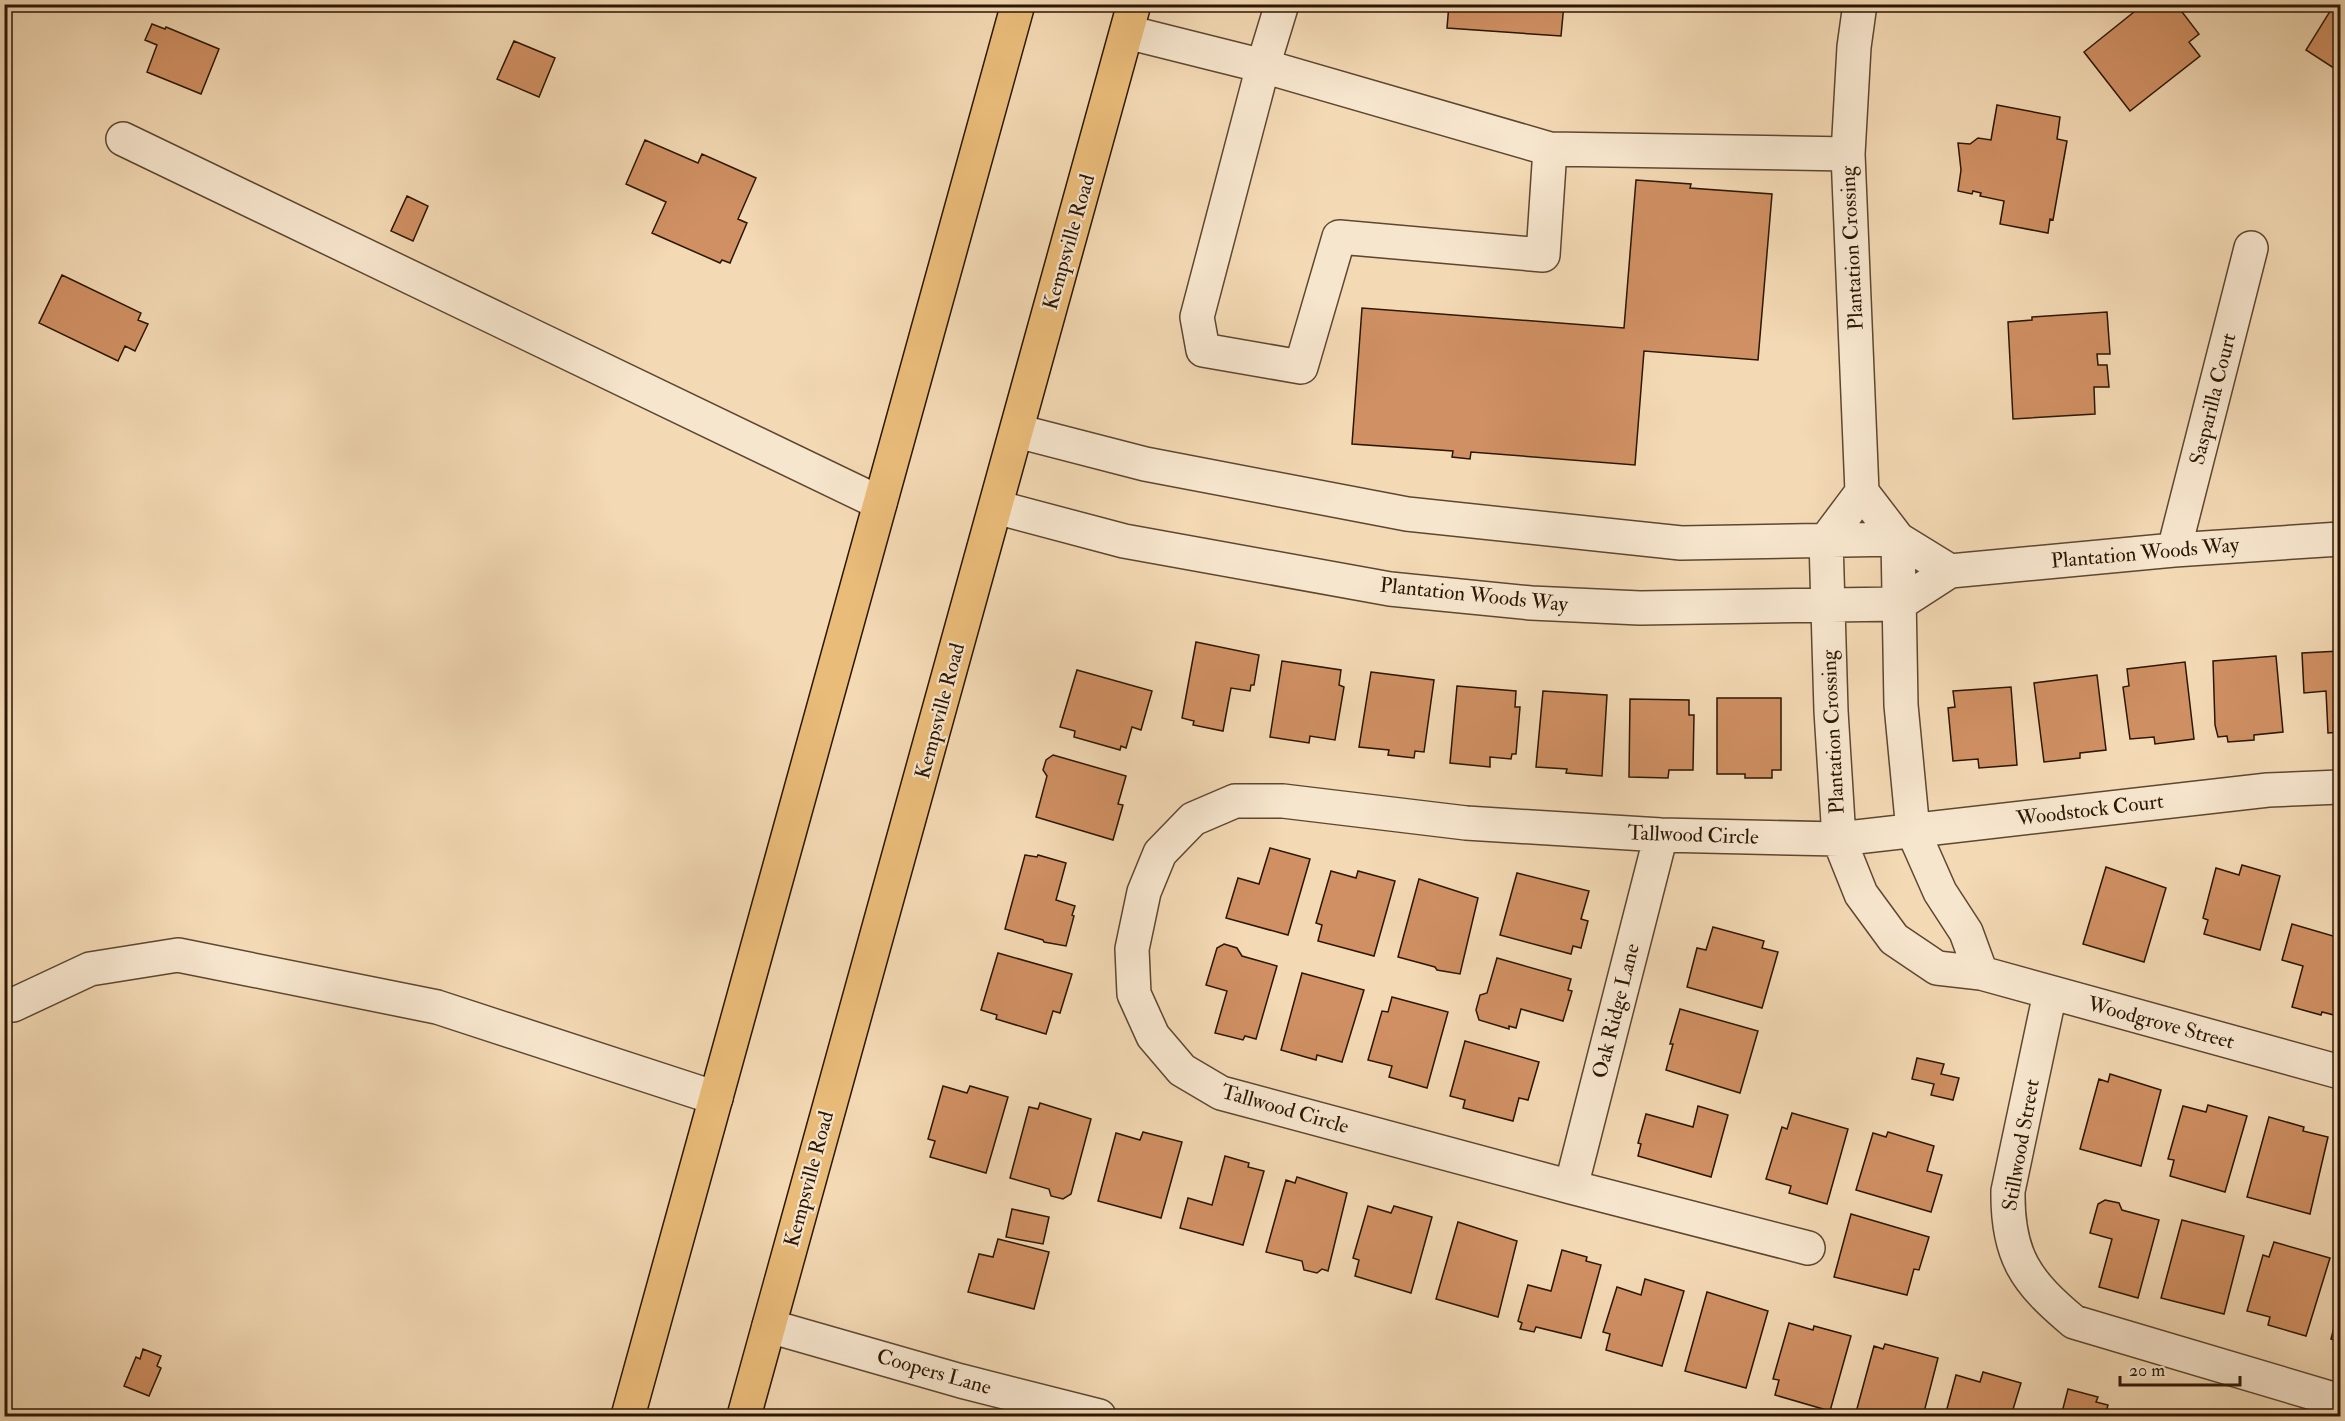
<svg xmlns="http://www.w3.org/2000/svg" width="2345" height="1421" font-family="'IM FELL Double Pica',serif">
<rect width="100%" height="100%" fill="#f3d9b4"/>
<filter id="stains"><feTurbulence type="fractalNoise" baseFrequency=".00333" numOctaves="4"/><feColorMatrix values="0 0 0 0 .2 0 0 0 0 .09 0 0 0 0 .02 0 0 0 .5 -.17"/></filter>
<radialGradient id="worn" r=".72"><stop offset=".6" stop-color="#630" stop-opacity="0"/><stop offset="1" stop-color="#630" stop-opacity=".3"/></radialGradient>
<path fill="#d09063" stroke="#2b1604" stroke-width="1.5" d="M1449 4H1564L1561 36 1447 28Z
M2144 4H2176L2199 34 2189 42 2200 56 2130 111 2084 52Z
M2332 8 2340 14V83L2335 79 2340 72 2306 50Z
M152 24 165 29 166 27 219 49 201 94 147 72 157 45 145 40Z
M514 41 555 58 539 97 497 79Z
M1997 105 2060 117 2057 139 2067 141 2053 220 2050 219 2048 233 2000 224 2004 201 1980 196 1981 193 1973 191 1972 194 1958 191 1961 170 1958 143 1970 144 1978 138 1991 140Z
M645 140 698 163 702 154 756 178 738 219 747 223 730 263 722 260 720 263 652 233 666 202 626 184Z
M1636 180 1691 184 1690 188 1772 194 1758 360 1644 351 1635 465 1471 452 1470 459 1452 457 1453 451 1352 444 1362 308 1624 328Z
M407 196 428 206 413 241 391 231Z
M62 275 141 313 138 320 148 324 135 351 125 346 118 361 39 323Z
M2107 312 2110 354H2097L2098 365H2107L2109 387H2094L2095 414 2013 419 2008 322 2032 320V317Z
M1196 642 1259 655 1254 685H1251L1250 691 1231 688 1223 731 1193 725 1194 721 1182 718Z
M2340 651V732L2328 733 2326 691 2304 693 2302 653Z
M2276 656 2283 732 2254 735V740L2228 742 2227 736 2218 737 2215 725 2213 661Z
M1282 661 1341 670 1339 685 1344 687 1335 740 1310 736 1309 743 1270 737Z
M2185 662 2194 739 2155 744 2154 737 2130 739 2123 687 2129 686 2127 669Z
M1077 670 1152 691 1141 730 1132 727 1126 748 1121 746 1120 750 1074 737 1075 731 1060 727Z
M1371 672 1434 680 1424 752 1415 751 1414 758 1388 755 1389 750 1359 747Z
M2097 675 2106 750 2080 753V758L2044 762 2034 683Z
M1457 686 1516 691 1515 707H1520L1516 754H1512L1511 759 1490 757V767L1450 763Z
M2011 687 2017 765 1979 768 1978 759 1953 761 1948 708 1955 707 1953 691Z
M1543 691 1607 695 1602 776 1566 773 1567 769 1536 767Z
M1717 698H1781V770H1772V778H1745V774H1717Z
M1630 699 1689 700V715H1694L1693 770H1669L1668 778 1629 777Z
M1053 755 1126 776 1118 804 1123 805 1113 840 1036 817 1047 776 1043 770 1046 760Z
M1270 848 1310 859 1288 935 1226 918 1238 878 1259 884Z
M1025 855 1037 857 1038 855 1066 863 1056 900 1075 906 1072 915 1074 916 1066 946 1044 942 1043 940 1005 929Z
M2242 865 2280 876 2260 950 2204 934 2208 920 2203 918 2216 868 2239 875Z
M2106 867 2166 888 2144 962 2083 944Z
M1331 871 1356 878 1358 871 1395 881 1374 956 1318 941 1322 925 1316 923Z
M2340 871V904L2335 902 2338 890H2335Z
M1517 873 1589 891 1581 919 1588 921 1581 948 1573 946 1571 954 1500 935Z
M1419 879 1478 898 1460 974 1437 970 1435 967 1398 957Z
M2292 924 2340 938V991L2334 1015 2322 1012 2321 1015 2292 1007 2303 966 2282 960Z
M1713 927 1764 941 1762 948 1778 952 1762 1008 1687 987 1697 948 1706 950Z
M1224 944 1237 948 1242 956 1277 966 1256 1039 1245 1036 1243 1040 1215 1033 1227 991 1206 985 1217 948Z
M998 953 1072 974 1060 1013 1053 1011 1046 1034 996 1019 997 1015 981 1010Z
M1497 958 1571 979 1568 990 1572 991 1563 1021 1521 1009 1516 1028 1509 1026V1029L1479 1020 1476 1010 1480 995 1487 993Z
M1302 973 1364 990 1342 1062 1317 1055 1316 1060 1281 1050Z
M1392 997 1448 1012 1427 1088 1389 1077 1392 1066 1368 1060 1382 1011 1388 1012Z
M1680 1009 1758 1031 1740 1093 1666 1070 1673 1044H1670Z
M1465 1041 1539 1062 1528 1100 1519 1098 1513 1121 1463 1108 1465 1100 1450 1096Z
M1917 1058 1944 1064 1941 1074 1959 1078 1953 1100 1931 1095 1934 1084 1912 1079Z
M2110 1074 2161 1090 2141 1166 2080 1149 2099 1079 2108 1082Z
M943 1086 967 1093 970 1086 1008 1097 986 1173 930 1157 935 1141 928 1139Z
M1040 1103 1091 1119 1071 1194 1063 1199 1051 1196 1049 1189 1010 1178 1029 1107 1038 1109Z
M2208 1105 2247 1116 2225 1192 2170 1176 2174 1160 2168 1159 2183 1106 2206 1112Z
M1698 1106 1728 1115 1711 1177 1638 1156 1641 1144 1638 1143 1646 1114 1693 1127Z
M1792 1113 1848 1129 1827 1204 1789 1193 1791 1186 1766 1179 1782 1127 1787 1129Z
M2269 1117 2304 1127 2303 1131 2328 1137 2310 1214 2247 1197Z
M1143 1132 1182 1142 1161 1218 1098 1201 1116 1133 1140 1140Z
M1888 1132 1934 1146 1927 1171 1942 1175 1931 1212 1856 1190 1873 1133 1886 1137Z
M1225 1156 1249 1163 1248 1167 1264 1171 1243 1245 1180 1228 1188 1198 1212 1205Z
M1297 1177 1347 1193 1328 1271 1322 1269 1317 1273 1304 1270 1302 1261 1266 1252 1286 1180 1295 1183Z
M2105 1200 2119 1203 2122 1210 2159 1220 2138 1298 2099 1287 2112 1239 2090 1233 2098 1204Z
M1368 1206 1391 1213 1394 1206 1432 1217 1411 1293 1355 1276 1359 1260 1353 1258Z
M1012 1209 1049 1217 1043 1244 1006 1237Z
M1851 1214 1929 1237 1919 1270 1914 1269 1907 1295 1834 1277Z
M2182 1220 2244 1236 2224 1314 2161 1298Z
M1458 1222 1517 1241 1498 1317 1436 1299Z
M998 1239 1049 1252 1034 1309 968 1292 979 1254 993 1257Z
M2274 1242 2330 1258 2306 1336 2268 1325 2270 1317 2247 1311 2263 1255 2269 1257Z
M1562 1250 1587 1257 1586 1261 1601 1265 1581 1338 1536 1327 1534 1332 1520 1329 1522 1323 1518 1321 1528 1285 1551 1291Z
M1645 1279 1684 1291 1662 1366 1606 1350 1610 1334 1603 1332 1617 1287 1641 1295Z
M1707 1292 1768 1311 1746 1388 1685 1371Z
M2340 1305V1349L2338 1348 2340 1342 2331 1339Z
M1789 1323 1813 1330 1814 1326 1851 1336 1830 1411 1775 1395 1779 1380 1773 1379Z
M1885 1344 1938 1358 1923 1416H1855L1874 1346 1883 1349Z
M143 1349 161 1356 157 1366 161 1368 149 1396 124 1386 136 1357 140 1359Z
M1983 1372 2021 1383 2011 1416H1945L1956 1375 1980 1382Z
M2068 1389 2098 1397 2096 1402 2108 1405 2105 1416H2061Z"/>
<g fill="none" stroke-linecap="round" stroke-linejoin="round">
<g stroke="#5d4730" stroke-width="36">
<path id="minor" d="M1282 4 1263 66 1550 149
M1860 4 1854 47 1848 154 1862 492 1898 539 1901 705 1913 831 1940 892 1966 932 1981 973
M1127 32 1263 66 1197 317 1203 350 1301 367 1339 237 1543 255 1550 149 1848 154
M123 139 880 503
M1017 431 1145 464 1407 514 1681 543 1898 539 1950 571
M1862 492 1826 540 1831 711 1839 839 1861 894 1894 939 1937 968 1981 973 2340 1072
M996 507 1124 541 1390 589 1531 603 1640 608 1899 604 1950 571 2174 550 2340 539
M2174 550 2251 248
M2050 993 2008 1191C2007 1256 2026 1282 2074 1322L2340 1401
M13 1005 90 969 178 955 437 1007 716 1098
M1571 1187 1661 835
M1808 1248 1571 1187 1221 1093 1182 1070 1153 1036 1134 994 1132 949 1144 892 1160 853 1193 819 1235 801H1283L1466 823 1661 835 1839 839 2268 790 2340 787
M769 1326 961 1381 1099 1416"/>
</g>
<g stroke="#2b1604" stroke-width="36">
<path id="major" d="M628 1416 1018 4
M744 1416 1134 4"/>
</g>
<use href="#minor" stroke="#f7e6ce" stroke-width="33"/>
<use href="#major" stroke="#eabc7a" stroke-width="33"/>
</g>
<g text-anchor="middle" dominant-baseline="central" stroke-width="4.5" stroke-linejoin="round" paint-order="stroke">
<g font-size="21" fill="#2b1604" stroke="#f7e6ce">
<text transform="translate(1069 242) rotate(-74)">Kempsville Road</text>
<text transform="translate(1852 248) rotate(-93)">Plantation Crossing</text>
<text transform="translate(2213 399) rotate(-76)">Sasparilla Court</text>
<text transform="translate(2145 553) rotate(-5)">Plantation Woods Way</text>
<text transform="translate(1474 595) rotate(6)">Plantation Woods Way</text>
<text transform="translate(940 711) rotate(-75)">Kempsville Road</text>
<text transform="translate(1833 732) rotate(-93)">Plantation Crossing</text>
<text transform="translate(2090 810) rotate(-7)">Woodstock Court</text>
<text transform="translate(1693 835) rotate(2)">Tallwood Circle</text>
<text transform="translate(1616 1011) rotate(-76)">Oak Ridge Lane</text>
<text transform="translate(2161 1023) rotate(15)">Woodgrove Street</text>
<text transform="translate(1285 1109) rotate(16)">Tallwood Circle</text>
<text transform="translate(2021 1145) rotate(-80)">Stillwood Street</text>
<text transform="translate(809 1179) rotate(-75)">Kempsville Road</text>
<text transform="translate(934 1372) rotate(16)">Coopers Lane</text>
</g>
</g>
<rect width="2345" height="1421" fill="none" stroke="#f3d9b4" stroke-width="24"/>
<rect x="6" y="6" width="2333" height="1409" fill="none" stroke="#2b1604" stroke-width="3"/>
<rect x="12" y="12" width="2321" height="1397" fill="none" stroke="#2b1604" stroke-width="1.5"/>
<path d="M2120 1376v9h120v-9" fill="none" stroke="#2b1604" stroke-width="3"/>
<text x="2129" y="1376" font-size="18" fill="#2b1604" stroke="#f7e6ce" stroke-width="4.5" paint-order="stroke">20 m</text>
<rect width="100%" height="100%" filter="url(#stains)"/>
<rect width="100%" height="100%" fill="url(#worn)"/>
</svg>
